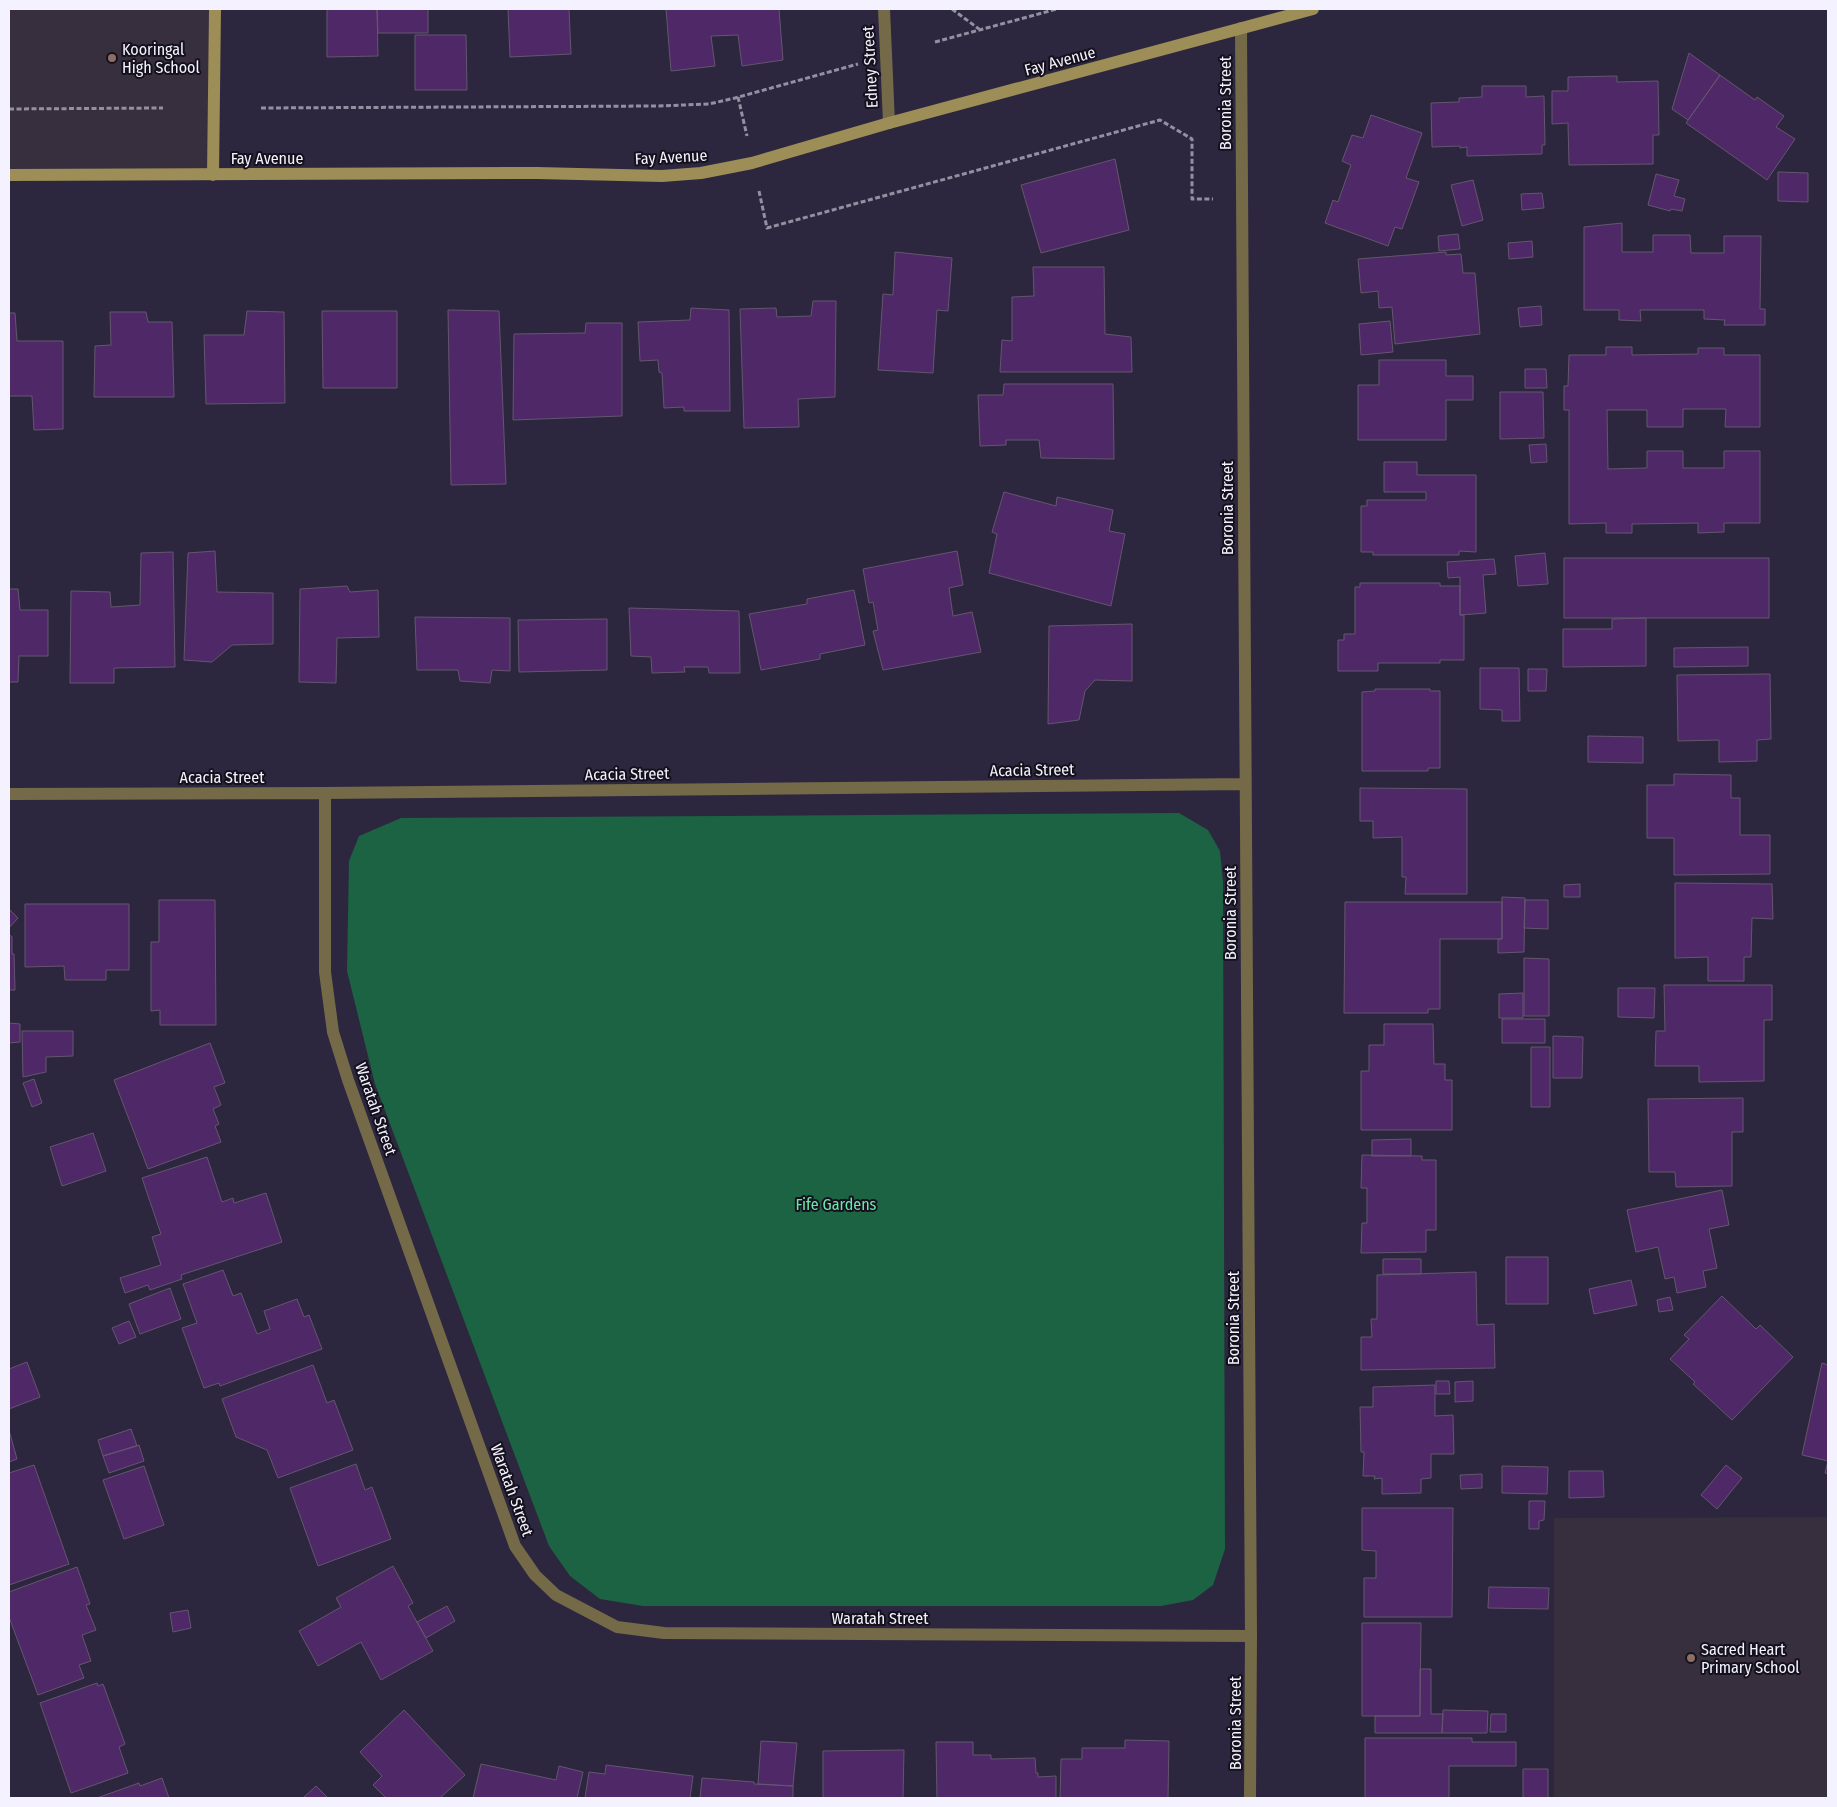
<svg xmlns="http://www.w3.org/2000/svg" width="1837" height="1807" font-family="'Fira Sans Condensed',sans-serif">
<rect width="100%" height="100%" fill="#2c273e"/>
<path fill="#372e3e" d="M9 9H215L213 175H9Z
M1828 1517V1798H1554V1518Z"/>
<path fill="#1b6343" d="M1179 813 1208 830 1220 851 1223 882 1225 1549 1213 1585 1193 1600 1161 1606H643L600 1599 570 1576 549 1546 375 1084 347 971 349 861 359 836 401 818Z"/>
<path fill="#4f2868" stroke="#64566e" d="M327 9H377L378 56 327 57Z
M377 9H428V33H378Z
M508 9H569L571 54 510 57Z
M666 9H779L783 60 742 66 738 35 711 36 715 66 671 71Z
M415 35H466L467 90H415Z
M1689 53 1720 75 1688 120 1672 109Z
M1720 75 1755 100 1757 97 1784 116 1776 127 1795 139 1767 180 1686 123Z
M1617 76V82L1658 81 1659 135H1653V164L1569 165 1568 123 1552 124V91H1568V77Z
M1482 86H1526V97L1544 96 1545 145H1542V154L1467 156V147L1460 148V146L1432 147 1431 103 1459 102V98L1482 97Z
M1371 115 1422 133 1406 178 1419 182 1402 229 1395 227 1388 246 1325 223 1333 200 1338 202 1351 165 1342 161 1352 135 1363 138Z
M1115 159 1129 230 1041 253 1021 185Z
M1778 172 1808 173V202L1778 201Z
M1656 174 1679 180 1674 196 1685 199 1682 211 1671 209 1670 211 1648 205Z
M1473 180 1483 220 1462 226 1451 185Z
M1542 193 1544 208 1522 210 1521 194Z
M1622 223V252H1653V235H1690L1691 253H1724V236H1761L1760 309H1765V325H1724L1725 320 1704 319V310H1640L1641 321 1619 320V310H1584V227Z
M1458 234 1460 249 1439 251 1438 236Z
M1532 241 1533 257 1509 259 1508 243Z
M895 252 952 258 948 311 937 310 933 373 878 370 883 294 893 295Z
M1446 252V255L1461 254 1463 273H1475L1480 334 1395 344 1392 307 1379 308 1378 291 1361 293 1358 259Z
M1033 267H1104L1105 334 1131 337 1132 372H1000L1002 340 1012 341V297L1034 296Z
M813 301H836L835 397 798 399 799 427 744 428 740 309 776 308 777 317 811 316Z
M1541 306 1542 325 1520 327 1518 308Z
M691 308 729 310 730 411H684V407L664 408 662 373 659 372 658 360 640 361 638 322 690 320Z
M448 310 499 311 506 484 451 485Z
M247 311 284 312 285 403 206 404 204 335H244Z
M322 311H397V388H323Z
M110 312H146L148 322H172L174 397H94L95 346 111 345Z
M9 313H15L17 341H63V429L34 430 32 396H9Z
M1390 321 1393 352 1361 355 1359 324Z
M586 323H622V416L513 420 514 334 585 333Z
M1606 347H1632V355L1698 354V348H1724V355H1760V427H1725L1726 409H1683V427H1647V410H1607L1608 469 1647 468V451H1683V468H1724V451H1760V523H1724V532L1698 533V523L1632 524V533H1606V523L1569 524V410H1564V386H1568L1569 355H1606Z
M1379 360H1446V376H1473V400H1446V440H1358V385H1379Z
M1525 369H1546L1547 388H1525Z
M1004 384H1113L1114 459 1041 458 1039 440H1006V445L980 446 978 395H1003Z
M1500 392H1543L1544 438 1500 439Z
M1546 444 1547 462 1531 463 1529 445Z
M1384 462H1417V475H1476V552L1459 551V555H1373V552H1361V506H1367V500H1426V492H1384Z
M1004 492 1056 506 1057 497 1113 510 1109 531 1125 534 1111 606 989 573 997 534 992 532Z
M215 551 217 592 273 593V644L232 645 212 662 184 660 188 553Z
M957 551 963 585 949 588 953 616 972 612 981 652 883 670 873 631 878 630 873 602 869 603 863 569Z
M173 552 175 667 114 668V683H70L71 591 110 592 111 607 140 605 141 553Z
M1545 553 1548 584 1518 586 1515 556Z
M1564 558H1769V618H1564Z
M1494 559 1496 574 1483 575 1486 613 1460 615V577L1448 578 1447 562Z
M1360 583H1440V586H1460V615H1464V660H1440V663H1378V671H1338V640H1344V634H1355V587H1360Z
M347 586 350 592 378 590 379 637 337 638 336 683 299 682 300 589Z
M9 589H18L20 610H48V656H19L18 682H9Z
M854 590 865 645 820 654V659L761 670 749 614 807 604V599Z
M629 608 739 611 740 673H709L708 667H684L685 672 652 673 651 657 631 656Z
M415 617 510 618V671L492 670 490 683 460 681 458 670H417Z
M1646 618V666L1563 667V629H1612V619Z
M607 619V670L519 672 518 620Z
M1132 624V681L1095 680 1085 691 1079 720 1048 724 1049 626Z
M1748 647V666L1674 667V648Z
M1480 668H1519L1520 721H1502V710L1480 709Z
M1528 669H1547L1546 691H1528Z
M1770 674 1771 739 1757 740V761L1719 762V740L1678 741 1677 675Z
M1375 689H1430V691H1440V768H1428V771H1362V692L1375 691Z
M1588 736 1643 737V763L1588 762Z
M1674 774 1731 775V798H1740V835H1770V874L1674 875V838H1647V785H1674Z
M1360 788 1467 789V894H1405L1406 877H1402V837L1373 838V821H1360Z
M1675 883 1772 884 1773 919 1752 918 1751 957H1744V981H1708V957L1675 958Z
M1580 884V897H1564V885Z
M1502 897 1525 898 1524 952 1498 953V939H1502Z
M159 900H215L216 1025H160V1010L151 1011V942H159Z
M1525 900H1548V929L1524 928Z
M1345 902H1502V939H1440V1009H1428V1013H1344Z
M25 904H129V970H106V980H65L64 966 25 967Z
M9 909 18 918 9 928Z
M9 934 12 937V954H14L15 990H9Z
M1524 958 1549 959V1016H1524Z
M1664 985H1772V1020H1764V1081L1699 1082V1066H1655L1656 1031H1665Z
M1618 988H1655L1654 1018 1618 1017Z
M1523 993V1018H1499V994Z
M1502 1019H1545V1043H1502Z
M9 1023 20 1024V1042L9 1043Z
M1384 1024H1433L1434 1064H1445V1080H1452V1130H1361V1071H1369V1045H1384Z
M22 1031H73V1056L46 1057V1072L23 1077Z
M1553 1036 1583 1037 1582 1078H1553Z
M210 1043 225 1083 214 1087 221 1105 213 1109 219 1124 215 1126 221 1142 148 1169 114 1080Z
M1531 1047H1550V1107H1531Z
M34 1079 42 1103 32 1107 23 1083Z
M1743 1098V1132H1732V1186L1676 1187 1675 1172H1649L1648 1099Z
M93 1133 106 1171 62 1186 50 1147Z
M1411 1139V1156H1372V1140Z
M1362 1155 1422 1156V1160H1436V1230H1426V1252L1361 1253 1362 1223H1367V1188H1361Z
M207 1157 222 1202 233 1198 234 1203 266 1193 282 1242 181 1275 182 1279 150 1290 148 1285 125 1293 120 1278 161 1265 152 1237 161 1234 142 1178Z
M1722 1190 1729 1225 1709 1229 1717 1268 1703 1271 1706 1287 1677 1293 1674 1277 1665 1279 1658 1247 1636 1252 1627 1210Z
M1506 1257H1548V1304H1506Z
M1383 1259H1421V1274H1383Z
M223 1270 233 1296 241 1293 257 1334 270 1329 264 1311 297 1299 304 1317 309 1315 322 1349 220 1386 219 1383 204 1388 182 1328 197 1323 183 1284Z
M1476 1272 1477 1325 1494 1324 1495 1368 1361 1370V1337H1372L1371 1319H1377V1275Z
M1631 1280 1637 1305 1594 1314 1589 1289Z
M170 1288 181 1319 140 1334 129 1304Z
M1722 1296 1756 1329 1760 1325 1793 1357 1732 1420 1693 1384 1695 1382 1670 1359 1689 1339 1684 1335Z
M1670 1297 1673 1310 1659 1312 1657 1300Z
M129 1321 136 1337 119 1344 112 1328Z
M27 1362 40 1397 9 1409V1369Z
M1822 1363 1828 1365V1474L1825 1473 1828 1461 1802 1455Z
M313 1365 327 1403 334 1400 353 1450 278 1478 267 1450 236 1437 222 1399Z
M1436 1381H1449L1450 1394H1436Z
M1473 1381V1401L1455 1402V1382Z
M1435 1385V1416L1453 1415 1454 1454H1431V1478L1421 1479V1493L1382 1494V1478L1374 1479 1375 1476H1363L1364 1452H1361L1360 1407H1373V1387Z
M131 1429 137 1446 103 1456 98 1440Z
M9 1430 17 1459 9 1462Z
M139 1445 144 1461 109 1473 103 1456Z
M356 1464 365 1490 372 1487 391 1539 318 1566 290 1488Z
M34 1465 69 1564 9 1585V1473Z
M1726 1465 1742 1478 1717 1509 1701 1495Z
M144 1466 164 1525 124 1539 103 1480Z
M1502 1466 1548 1467 1547 1494 1502 1493Z
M1569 1471H1603L1604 1497 1569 1498Z
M1482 1474V1488L1461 1489 1460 1475Z
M1529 1501H1545L1544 1520 1539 1521V1529H1529Z
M1362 1508H1453L1452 1617H1364V1578H1376V1551L1362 1550Z
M393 1566 413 1603 408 1606 433 1651 381 1680 361 1642 318 1666 299 1631 341 1607 336 1598Z
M77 1567 90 1604 86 1605 96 1630 82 1635 91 1661 79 1665 84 1678 38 1695 9 1617V1592Z
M1489 1587 1549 1588 1548 1609 1488 1608Z
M447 1606 455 1621 426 1638 417 1622Z
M188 1610 191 1628 173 1632 170 1613Z
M1362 1623H1421L1420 1716H1362Z
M1420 1669H1431V1714H1443L1442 1733H1375V1716H1420Z
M97 1683 98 1686 103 1684 125 1744 119 1747 128 1773 71 1793 40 1703Z
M404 1710 465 1775 440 1798H386L373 1785 382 1776 360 1752Z
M1443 1710 1488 1711 1487 1733H1442Z
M1491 1714H1506V1732H1490Z
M1365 1738H1472V1742H1516V1766H1449V1798H1365Z
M1125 1740 1169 1741 1168 1798H1060L1061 1759H1082V1748H1125Z
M761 1741 797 1743 793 1786 758 1784Z
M936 1742H973V1755H991V1759L1035 1758 1036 1773H1038V1777L1056 1776V1798H937Z
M904 1750 903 1798H823V1751Z
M481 1764 556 1780 559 1766 583 1772 577 1798H473Z
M606 1765 693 1776 690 1798H585L589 1772 605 1774Z
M1523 1769H1548V1798H1523Z
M162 1778 169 1798H97L139 1783 140 1786Z
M702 1778 754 1782V1784L793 1786V1798H700Z
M316 1786 328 1798H303Z"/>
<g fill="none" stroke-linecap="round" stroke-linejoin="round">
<path stroke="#9490a2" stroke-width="3" stroke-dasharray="5 2.5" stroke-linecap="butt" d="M952 9 979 29
M935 42 1057 9
M738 97 747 136
M261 108 658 106 709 104 735 98 858 64
M9 109 163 108
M759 191 767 228 1160 120 1192 139V199H1213"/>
<path stroke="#746a48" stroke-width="12" d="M884 9 889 123
M1241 28 1251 1636 1250 1798
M325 793V972L333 1032 348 1080 515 1546 535 1575 556 1595 617 1627 664 1633 1251 1636
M9 794 325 793 1245 784"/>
<path stroke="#9d8d56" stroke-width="12" d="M9 175 537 173 662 176 701 173 752 163 889 123 1313 9
M213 175 215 9"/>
</g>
<g fill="#8d6e63" stroke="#14111c" stroke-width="2">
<circle cx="112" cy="58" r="5"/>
<circle cx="1691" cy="1658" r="5"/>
</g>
<g text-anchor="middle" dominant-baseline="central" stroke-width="4" stroke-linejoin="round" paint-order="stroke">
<g font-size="16" fill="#f4f2ff" stroke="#14111c" text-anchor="start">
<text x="122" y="49">Kooringal<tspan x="122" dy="18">High School</tspan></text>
<text x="1701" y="1649">Sacred Heart<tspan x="1701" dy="18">Primary School</tspan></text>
</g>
<g font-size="16" fill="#f4f2ff" stroke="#14111c">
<text transform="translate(1060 61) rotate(-15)">Fay Avenue</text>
<text transform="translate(870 67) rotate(-93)">Edney Street</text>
<text transform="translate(1225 103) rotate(-90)">Boronia Street</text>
<text transform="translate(671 157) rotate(-3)">Fay Avenue</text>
<text x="267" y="158">Fay Avenue</text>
<text transform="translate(1227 508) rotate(-90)">Boronia Street</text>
<text transform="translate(1032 770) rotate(-1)">Acacia Street</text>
<text transform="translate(627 774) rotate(-1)">Acacia Street</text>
<text x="222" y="777">Acacia Street</text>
<text transform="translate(1230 913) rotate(-90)">Boronia Street</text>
<text transform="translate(376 1109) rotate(71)">Waratah Street</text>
<text transform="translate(1233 1318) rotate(-90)">Boronia Street</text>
<text transform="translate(512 1490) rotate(70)">Waratah Street</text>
<text x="880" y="1618">Waratah Street</text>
<text transform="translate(1235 1723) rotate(-90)">Boronia Street</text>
</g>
<g font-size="16" fill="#6ce8ab" stroke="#14111c">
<text x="836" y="1204">Fife Gardens</text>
</g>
</g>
<rect width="1837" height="1807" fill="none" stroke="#f4f2ff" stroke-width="20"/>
</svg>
